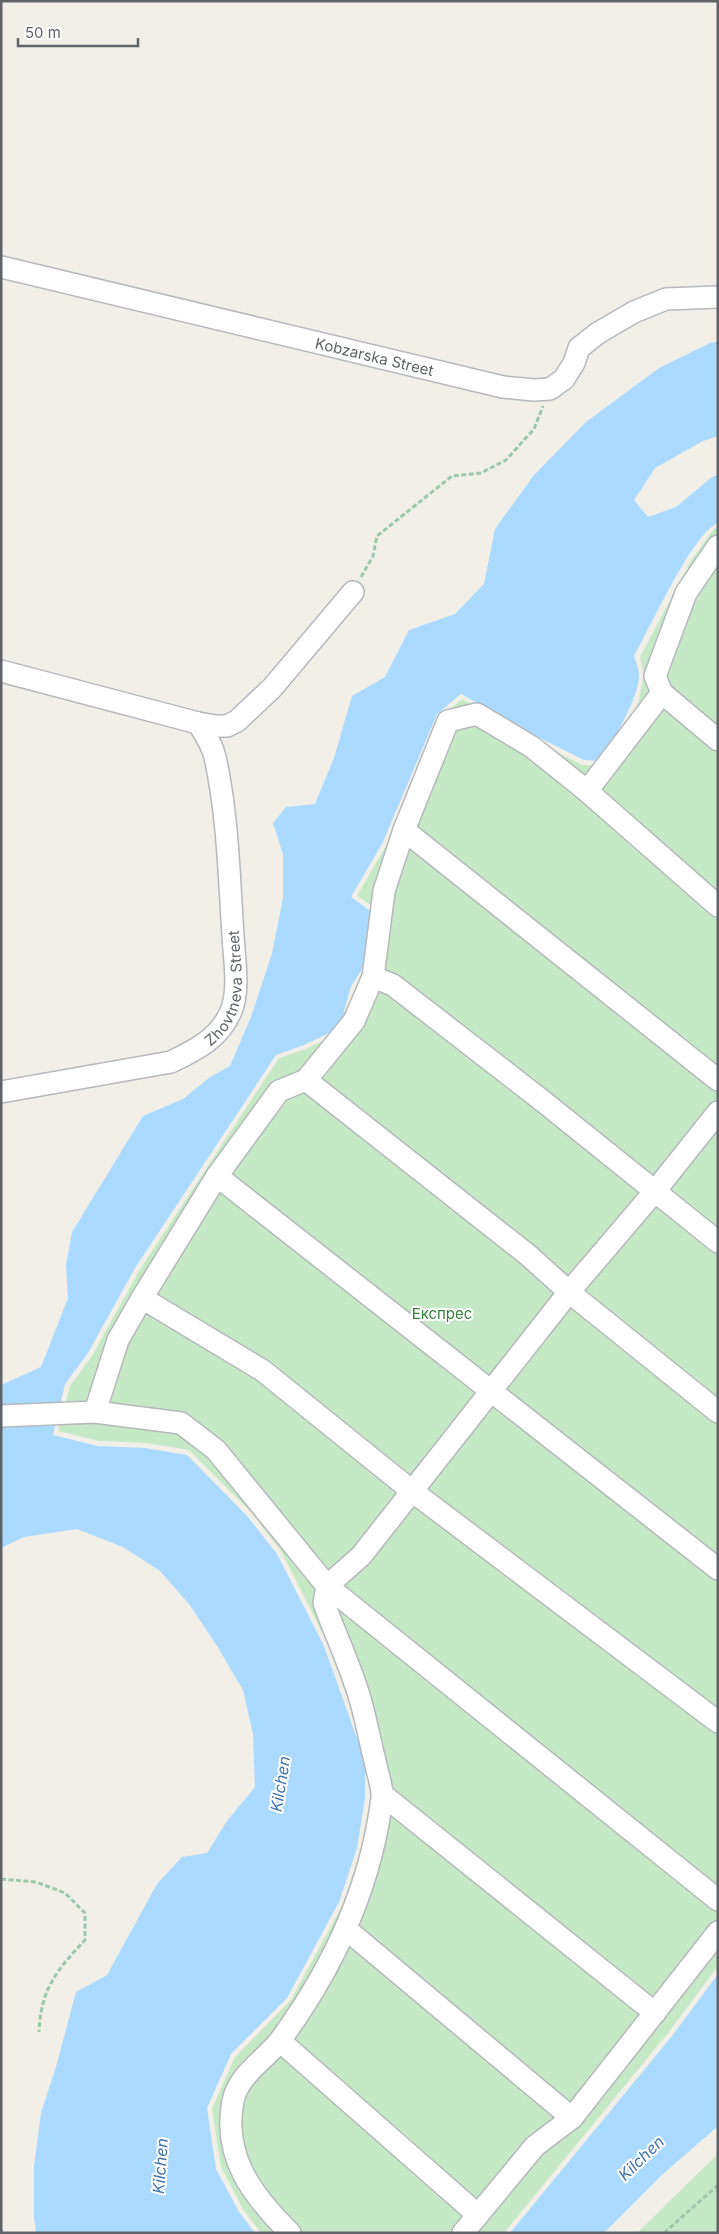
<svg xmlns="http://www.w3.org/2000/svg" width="719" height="2234" font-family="Inter,sans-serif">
<rect width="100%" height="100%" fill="#f1efe8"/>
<path fill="#c5e8c5" d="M718 528V1966L668 2033 504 2233H261L243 2209 221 2167 212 2109 235 2057 291 2000 343 1904 361 1850 370 1799V1760L328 1644 281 1551 251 1512 189 1450 146 1443 99 1441 58 1431 70 1386 92 1356 139 1271 279 1058 306 1049 328 1038 348 1010 355 989 366 973 374 907 357 896 387 844 407 801 441 717 462 699 536 741 582 765 605 766 618 738 638 704 644 675 640 657 692 559 714 529Z
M718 2154V2233H637Z"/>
<path fill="#aadaff" d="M718 342V436L703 441 655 468 634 500 648 517 676 507 712 477 718 475V523C693 532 649 630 634 656 636 662 639 669 639 675 639 699 613 738 602 761L584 760 538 737 461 694 437 714 383 842 351 897 369 910 368 946 361 971 351 986 344 1011 348 1024 304 1045 276 1055 135 1268 88 1353 65 1384 53 1435 98 1446 145 1448 187 1455 247 1516 277 1554 324 1646 365 1761V1798L357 1848 339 1902 287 1998 231 2054 207 2108 216 2169 239 2212 255 2233H36L34 2217V2166L41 2113 56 2067 76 1992 107 1975 157 1884 182 1857 207 1853 227 1821 255 1787 253 1734 243 1690 217 1646 189 1604 160 1571 123 1547 77 1529 24 1537 1 1548V1385L41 1367 68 1298 66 1265 72 1232 143 1116 183 1099 210 1077 230 1066 251 1017 272 953 283 898V854L273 823 286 807 315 804 334 758 352 696 385 677 409 630 455 614 484 584 495 529 534 475 586 422 659 368 710 343Z
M718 1974V2126L663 2174 604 2233H510L672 2036Z"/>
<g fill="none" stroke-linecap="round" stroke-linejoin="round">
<g stroke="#b5b8bc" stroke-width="24">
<g id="minor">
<path id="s1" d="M1 267 503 387 534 390 550 389 564 379 574 363 579 348 598 333 634 312 666 299 718 297"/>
<path d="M1 671 198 723 216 726H227L237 721 272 688 353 592"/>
<path d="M662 693 718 740"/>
<path d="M587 791 662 693 655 676 686 593 718 546"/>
<path d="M404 830 718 1080"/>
<path d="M373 977 393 985 544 1102 718 1242"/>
<path d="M306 1080 528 1255 569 1292 718 1412"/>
<path id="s2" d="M1 1092 171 1062C196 1050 220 1038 231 1011 240 990 234 958 233 935 229 876 228 816 215 757 212 744 205 734 198 723"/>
<path d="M217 1176 718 1569"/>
<path d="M142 1298 262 1370 412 1491 718 1722"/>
<path d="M95 1412 118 1340 142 1298 217 1176 279 1091 306 1080 354 1021 373 977 384 891 404 830 448 721 477 714 532 747 587 791 718 906"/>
<path d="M1 1416 95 1412 181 1423 216 1450 327 1586 718 1900"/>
<path d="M383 1795 655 2013"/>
<path d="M346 1929 572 2118"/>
<path d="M280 2041 478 2215"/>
<path d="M290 2233C253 2196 222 2157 233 2101 239 2073 266 2060 281 2039 333 1968 371 1886 382 1798 383 1787 377 1772 375 1761 370 1742 367 1724 362 1706 353 1671 336 1637 324 1603L327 1586 361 1556 569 1292 655 1191 718 1112"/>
<path d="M463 2233 535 2146 572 2118 718 1932"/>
</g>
</g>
<path stroke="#9cc7a9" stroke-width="3" stroke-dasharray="5 2.5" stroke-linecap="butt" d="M361 577 373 556 377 536 452 476 481 473 506 460 534 429 543 406
M1 1879 36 1882 65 1893 85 1913V1940C56 1971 41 1989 39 2032
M1 2229 2 2233
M664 2233 718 2185"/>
<use href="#minor" stroke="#fff" stroke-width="21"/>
</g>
<g text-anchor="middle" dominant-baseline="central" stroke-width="4" stroke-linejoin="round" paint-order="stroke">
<g font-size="15" fill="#5f6368" stroke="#fff">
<text stroke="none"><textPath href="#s1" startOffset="384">Kobzarska Street</textPath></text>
<text stroke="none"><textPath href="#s2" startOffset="274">Zhovtneva Street</textPath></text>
</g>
<g font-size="15" fill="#348238" stroke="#fff">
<text x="442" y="1313">Експрес</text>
</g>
<g font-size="16" font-style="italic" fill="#4174aa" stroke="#fff">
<text transform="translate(280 1784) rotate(-81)">Kilchen</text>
<text transform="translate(641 2158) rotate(-44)">Kilchen</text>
<text transform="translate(160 2166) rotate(-86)">Kilchen</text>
</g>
</g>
<rect width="719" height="2234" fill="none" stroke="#5f6368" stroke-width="5"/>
<path d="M18 38v8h120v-8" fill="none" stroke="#5f6368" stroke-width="2.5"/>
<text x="25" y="38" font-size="15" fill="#5f6368" stroke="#ffffff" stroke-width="4" paint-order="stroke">50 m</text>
</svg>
